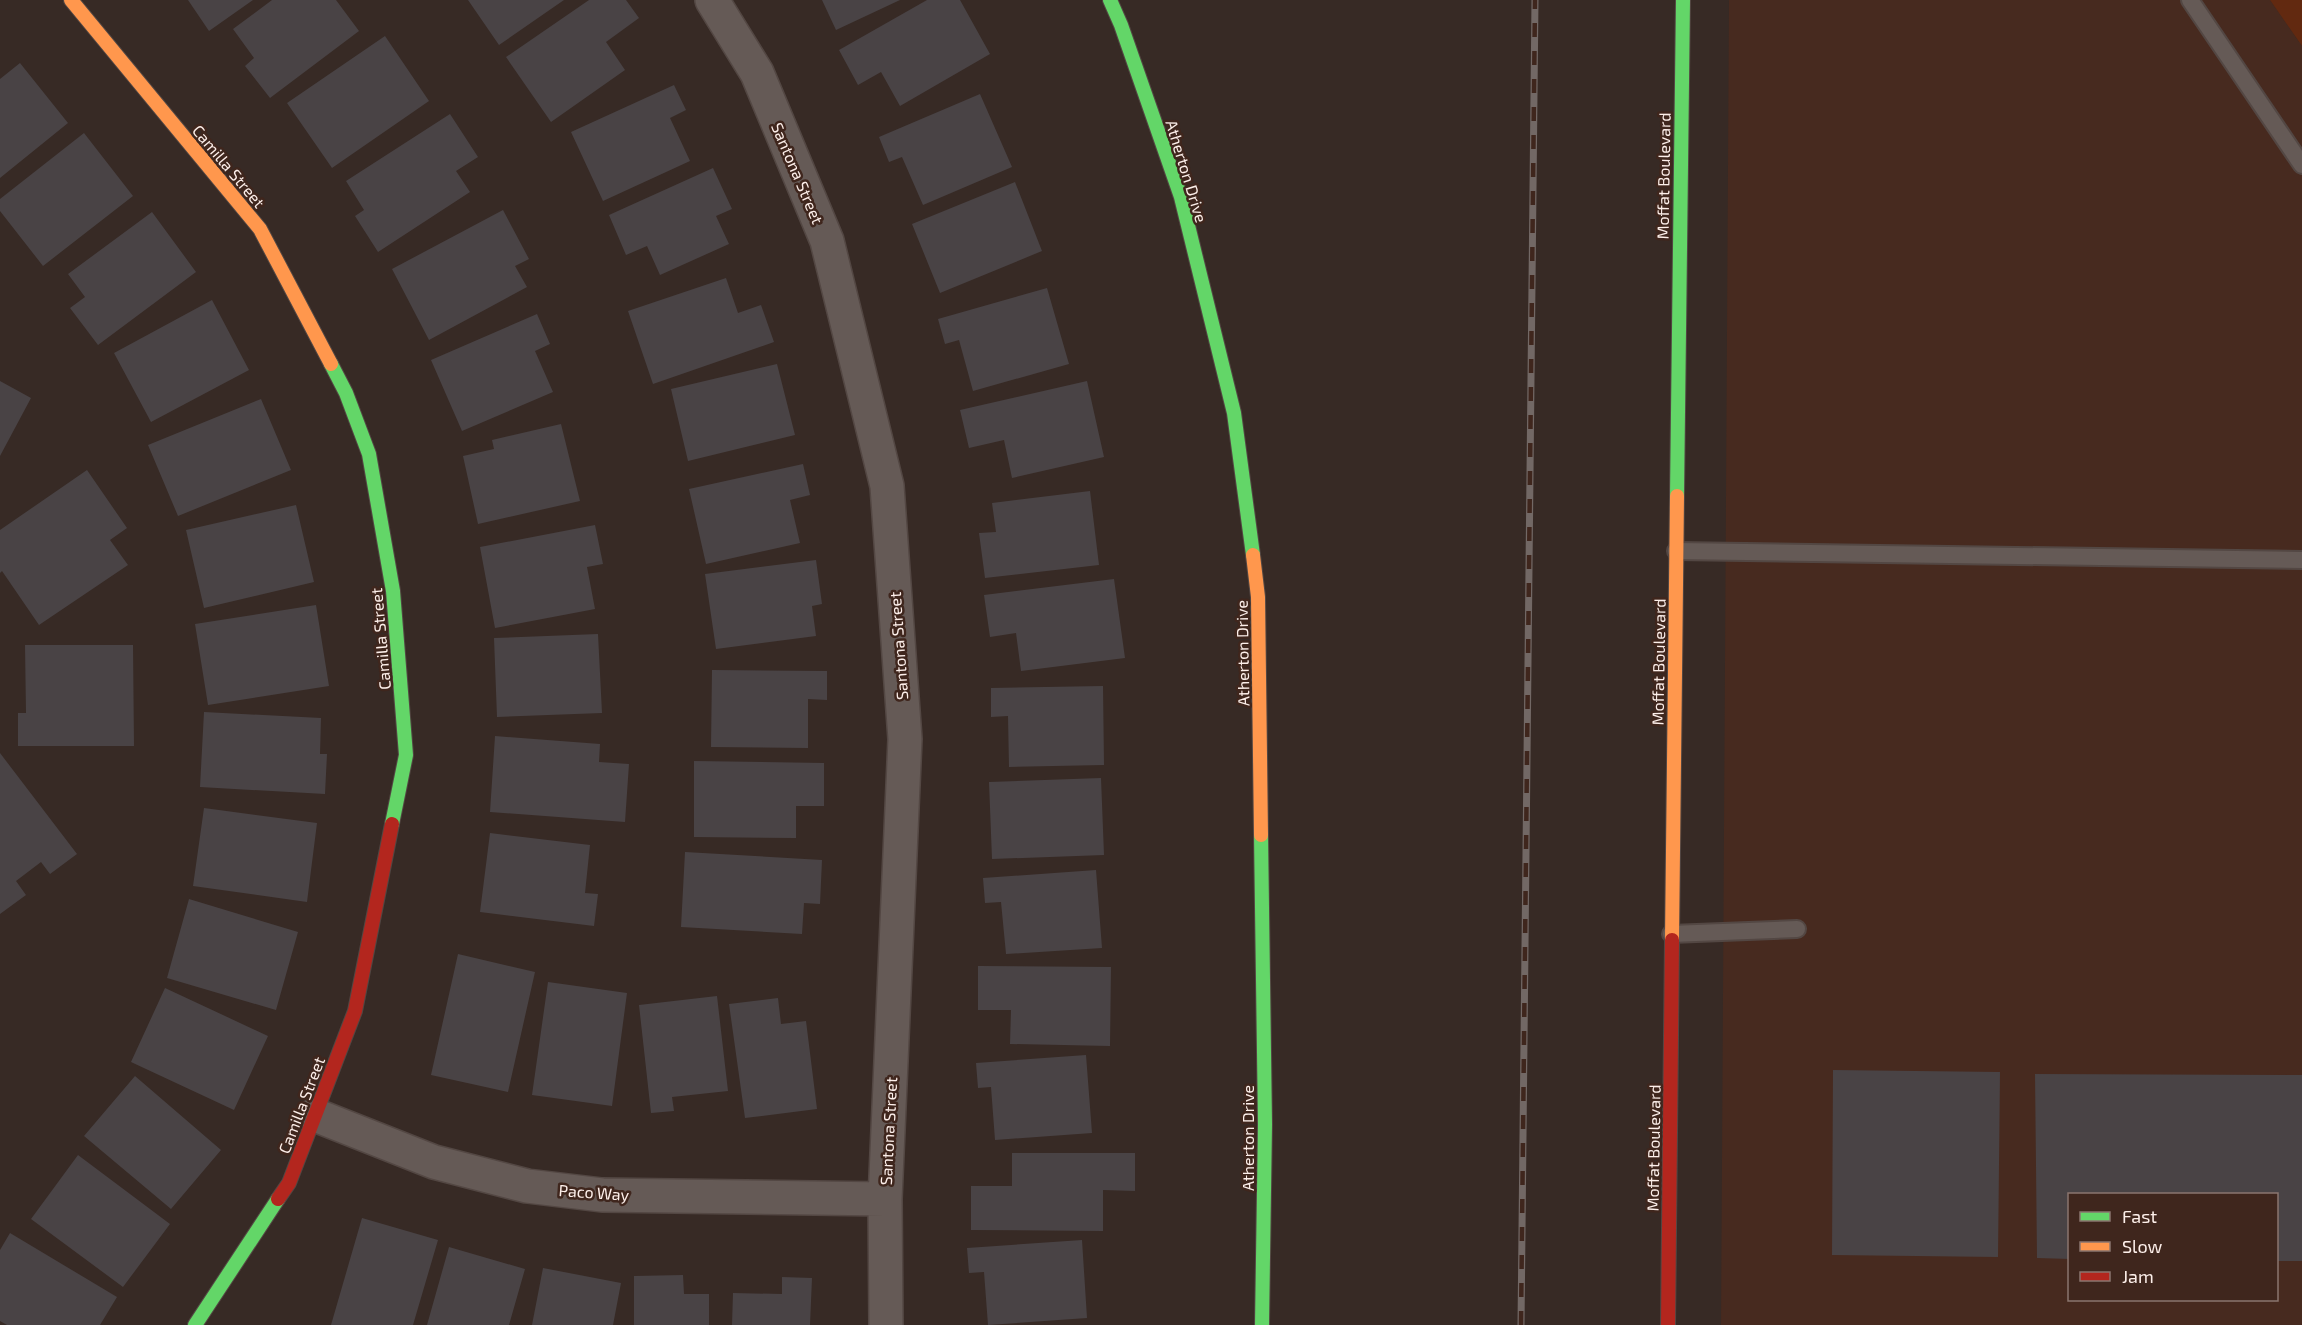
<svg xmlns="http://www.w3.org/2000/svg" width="2302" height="1325" font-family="'Exo 2',sans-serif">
<rect width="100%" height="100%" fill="#372a25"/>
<path fill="#472a1f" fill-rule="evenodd" d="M1729 0H2270L2302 46V1325H1721ZM2070 1194H2276V1300H2070Z"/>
<path fill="#622910" d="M2270 0H2302V46Z"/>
<path fill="#494345" d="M188 0H253L209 31Z
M272 0H336L359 31 270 98 245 66 254 58 233 29Z
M468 0H564L499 45Z
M589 0H626L639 18 606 42 625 70 551 122 506 57Z
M822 0H900L836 30Z
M927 0H960L990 54 900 106 881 72 858 85 839 50Z
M385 36 429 101 332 168 287 103Z
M20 63 68 123 0 178V79Z
M674 85 686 110 670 118 690 161 603 201 571 132Z
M980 94 1012 167 923 205 902 157 889 162 879 137Z
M450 114 478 157 456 171 470 192 378 252 355 216 364 210 346 181Z
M84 133 133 196 43 266 0 211V199Z
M713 168 732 209 716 216 729 244 660 275 647 246 626 255 609 215Z
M1015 182 1042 251 940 293 912 224Z
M503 210 529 259 515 266 527 287 429 340 392 269Z
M152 212 196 272 98 345 70 308 85 297 68 274Z
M726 278 738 313 761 305 774 342 653 384 628 311Z
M1047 288 1069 364 973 391 959 340 945 344 938 319Z
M212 300 249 370 151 422 114 353Z
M537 314 550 344 535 351 553 392 462 431 431 360Z
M777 364 795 435 688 461 671 389Z
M0 381 31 398 0 456Z
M1087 381 1104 457 1012 478 1004 440 969 448 960 410Z
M261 399 291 470 178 516 148 445Z
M561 424 580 501 478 524 463 456 494 449 492 440Z
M803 464 810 495 790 500 800 543 706 564 689 489Z
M87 470 127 528 110 540 128 565 39 625 2 571 0 573V530Z
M1090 491 1099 565 985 578 979 533 996 532 992 503Z
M296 505 314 582 204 608 186 530Z
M595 525 603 564 587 567 595 609 495 628 480 547Z
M816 560 822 604 812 606 816 636 716 649 705 574Z
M1114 579 1125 658 1021 671 1016 633 990 637 984 595Z
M316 605 329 686 208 705 195 624Z
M598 634 602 713 497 717 494 638Z
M25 645H133L134 746H18V713H26Z
M712 670 827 671V700L808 699V748L711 747Z
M1103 686 1104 765 1009 767 1008 716 991 717V688Z
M204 712 321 718 320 754H327L325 794 200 787Z
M495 736 600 744 599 762 629 764 625 822 490 812Z
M0 753 77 854 50 874 41 862 16 881 26 895 0 914Z
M694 761 824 763V806H796V838L694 837Z
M1101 778 1104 855 992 859 989 782Z
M204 808 317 823 307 902 193 886Z
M490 833 590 845 585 893 598 894 594 926 480 912Z
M685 852 822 860 820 904 804 903 802 934 681 927Z
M1096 870 1102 948 1006 954 1001 902 985 903 983 878Z
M189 899 298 932 276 1010 167 978Z
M458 954 535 972 508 1092 431 1075Z
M978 966 1111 967 1110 1046 1010 1044 1011 1010H978Z
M548 982 627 993 612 1106 532 1095Z
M165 988 268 1036 234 1110 131 1062Z
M717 996 728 1091 672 1097 674 1111 651 1113 639 1005Z
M778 998 781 1024 806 1021 817 1109 745 1118 729 1004Z
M1086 1055 1092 1133 995 1140 991 1087 978 1088 976 1063Z
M1833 1070 2000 1072 1998 1257 1832 1255Z
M2035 1074 2302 1075V1261H2276V1194H2070V1259L2037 1258Z
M135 1076 221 1150 171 1209 84 1136Z
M1012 1153H1135V1191L1103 1190V1231L971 1230V1186H1012Z
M78 1155 170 1224 123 1287 31 1219Z
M362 1218 438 1240 413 1325H331Z
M10 1233 117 1297 100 1325H7L0 1321V1250Z
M1082 1240 1087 1318 988 1325 984 1272 969 1273 967 1248Z
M449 1247 525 1269 509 1325H427Z
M543 1268 621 1283 613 1325H532Z
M683 1275 684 1294H709V1325H634V1276Z
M782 1277 812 1278 810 1325H732L733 1293 782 1294Z"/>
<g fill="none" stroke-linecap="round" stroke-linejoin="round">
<g stroke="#534743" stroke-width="20">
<path id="lane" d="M2190 0 2302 165
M1676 551 2302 560
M1671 934 1797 929"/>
</g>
<g stroke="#534743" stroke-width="36">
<path id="street" d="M712 0 757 73 827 241 887 486 905 739 885 1199 886 1325
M315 1115 434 1162 527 1186 602 1195 885 1199"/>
</g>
<g stroke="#534743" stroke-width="16">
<path id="fast" d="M1110 0 1121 25 1181 197 1234 413 1253 555
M331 364 346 393 369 454 393 591 406 755 392 824
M1677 496 1683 0
M1261 835 1265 1124 1262 1325
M195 1325 278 1199"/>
</g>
<g stroke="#534743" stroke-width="16">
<path id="slow" d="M71 0 260 229 331 364
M1253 555 1258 597 1261 835
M1672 940 1677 496"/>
</g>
<g stroke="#534743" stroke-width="16">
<path id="jam" d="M278 1199 289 1183 355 1011 392 824
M1668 1325 1672 940"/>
</g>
<use href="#lane" stroke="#655a56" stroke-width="16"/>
<use href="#street" stroke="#655a56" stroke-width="33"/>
<use href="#fast" stroke="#63d668" stroke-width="14"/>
<use href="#slow" stroke="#ff974d" stroke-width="14"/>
<use href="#jam" stroke="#b3261e" stroke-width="14"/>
<g stroke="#726865" stroke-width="7">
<path id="rail" d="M1521 1325 1535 0"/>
</g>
<use href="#rail" stroke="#3f261d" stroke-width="4.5" stroke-dasharray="14" stroke-linecap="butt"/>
</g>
<g text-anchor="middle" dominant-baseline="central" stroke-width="5" stroke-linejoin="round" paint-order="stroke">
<g font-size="16" fill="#fdefea" stroke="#3f261d">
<text transform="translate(229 166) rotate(50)">Camilla Street</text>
<text transform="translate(1187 171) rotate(73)">Atherton Drive</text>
<text transform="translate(798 173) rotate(67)">Santona Street</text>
<text transform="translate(1663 176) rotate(-89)">Moffat Boulevard</text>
<text transform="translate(380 639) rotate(-95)">Camilla Street</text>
<text transform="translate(898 646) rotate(-94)">Santona Street</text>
<text transform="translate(1242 653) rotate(-91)">Atherton Drive</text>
<text transform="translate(1658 662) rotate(-89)">Moffat Boulevard</text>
<text transform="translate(301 1105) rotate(-69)">Camilla Street</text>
<text transform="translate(888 1131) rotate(-87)">Santona Street</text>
<text transform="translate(1247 1138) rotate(-90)">Atherton Drive</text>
<text transform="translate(1653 1148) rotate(-89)">Moffat Boulevard</text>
<text transform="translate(594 1192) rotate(4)">Paco Way</text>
</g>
</g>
<rect x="2068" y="1193" width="210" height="108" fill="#3f261d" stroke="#8b766f" stroke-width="1.5"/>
<rect x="2080" y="1212" width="30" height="9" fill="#63d668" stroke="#8b766f" stroke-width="1.5"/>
<text x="2122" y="1223" font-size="18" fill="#fdefea">Fast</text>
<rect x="2080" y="1242" width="30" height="9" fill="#ff974d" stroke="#8b766f" stroke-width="1.5"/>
<text x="2122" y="1253" font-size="18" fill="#fdefea">Slow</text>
<rect x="2080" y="1272" width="30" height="9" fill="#b3261e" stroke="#8b766f" stroke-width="1.5"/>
<text x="2122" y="1283" font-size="18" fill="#fdefea">Jam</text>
</svg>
